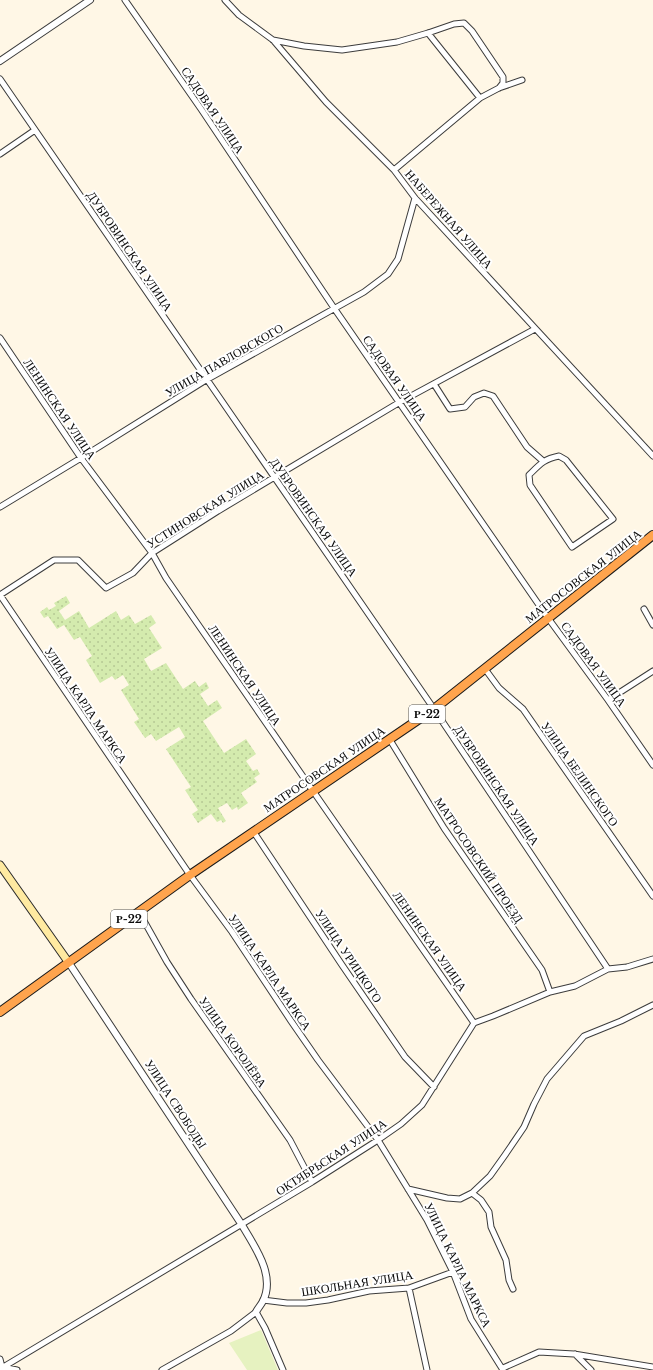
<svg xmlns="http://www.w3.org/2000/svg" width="653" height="1370" font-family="'Libre Baskerville',serif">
<defs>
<pattern id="garden-dots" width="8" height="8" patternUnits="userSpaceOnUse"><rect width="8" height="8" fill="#d4ebae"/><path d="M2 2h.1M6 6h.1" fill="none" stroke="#b5c894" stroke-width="1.8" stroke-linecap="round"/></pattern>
</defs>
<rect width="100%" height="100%" fill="#fff7e6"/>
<path fill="url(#garden-dots)" d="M66 596 70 603 59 611 65 620 79 611 89 628 116 611 121 620 129 615 135 624 151 615 156 623 149 628 162 648 144 659 151 671 166 663 183 689 195 681 199 687 206 682 209 688 200 694 208 706 217 700 222 708 203 721 224 753 246 739 256 754 246 761 253 771 257 769 260 774 254 778 257 782 241 793 248 803 238 810 237 807 232 810 227 803 218 808 226 821 223 823 221 820 217 822 211 814 198 823 192 814 198 810 185 790 191 787 166 749 185 737 179 727 156 741 151 734 145 738 134 722 139 719 121 690 129 685 123 675 115 680 112 676 100 683 86 660 92 656 80 637 74 640 64 625 57 629 48 616 44 618 40 612 47 607 49 610 56 606 54 603Z"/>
<path fill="#e6f2c0" d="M261 1330 278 1370H247L229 1343Z"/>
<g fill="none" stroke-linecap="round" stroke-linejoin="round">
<g stroke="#3c3c3c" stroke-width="7">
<path id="minor" d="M125 0 201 109 334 308 548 618 608 700 653 765
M225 0 239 15 273 40 326 102 394 170 415 198 653 456
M428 33 480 98
M273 40 304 46 342 50 397 42 428 33 454 24 464 23 472 31 503 77V83L499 88
M0 79 434 709 608 969
M0 154 35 130
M394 170 480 98 499 88 522 80
M0 338 81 458 152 553 166 578 313 791 474 1023
M434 384 450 409 465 407 474 397 484 393 493 396 527 447 543 461
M559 456 566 460 613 519 572 547 530 485 529 475C540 464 544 459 559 456Z
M0 507 81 458 206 380 364 292 388 274 398 259 415 198
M0 595 190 875 232 932 291 1021 318 1060 378 1140 427 1220 453 1272 471 1319 503 1370
M0 595 54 560H78L106 588 133 573 152 553 218 511 400 402 535 329
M644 609 653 625
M485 669 499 688 523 709 653 896
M608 700 653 671
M390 740 444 828 542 970 550 992
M253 831 342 965 405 1057 434 1087
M139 912 167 962 191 999 290 1140 312 1182
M408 1189 447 1198 460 1199 472 1193 490 1176 505 1155 524 1127 534 1104 547 1079 584 1036 621 1021 653 1005
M472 1193 481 1200 489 1212 491 1227 506 1260 509 1280 513 1289
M409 1288 427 1370
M263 1300 287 1303H306L328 1300 369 1291 409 1288 453 1272
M575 1354 591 1370
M0 1359 2 1367 17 1370
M503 1368 539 1352 574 1354 653 1367
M0 1369 312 1182 378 1140 401 1124 422 1105 474 1023 493 1016 550 992 575 986 608 969 627 967 653 959
M162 1370 231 1331 256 1312 265 1328 283 1370"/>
</g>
<g stroke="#3c3c3c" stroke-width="8">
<path id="tertiary" d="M0 61 90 0
M69 963 242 1225C254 1246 276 1275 263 1301 261 1305 258 1308 256 1312"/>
</g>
<g stroke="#2b2b2b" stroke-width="9">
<path id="secondary" d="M0 865 69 963"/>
</g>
<g stroke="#1a1a1a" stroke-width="10">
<path id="trunk" d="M0 1012 190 875 434 709 653 535"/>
</g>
<use href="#minor" stroke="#fff" stroke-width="5"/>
<use href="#tertiary" stroke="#fff" stroke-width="6"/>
<use href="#secondary" stroke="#ffeaa1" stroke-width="7"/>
<use href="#trunk" stroke="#ffa44d" stroke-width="8"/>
</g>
<g text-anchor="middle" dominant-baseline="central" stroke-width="4" stroke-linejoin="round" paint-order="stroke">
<g fill="#fff" stroke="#535353" stroke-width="1">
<rect x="409" y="705" width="36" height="18" rx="3"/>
<rect x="111" y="910" width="36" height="18" rx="3"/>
</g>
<g font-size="11" font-weight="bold" fill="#090909">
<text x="427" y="714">Р-22</text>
<text x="129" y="919">Р-22</text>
</g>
<g font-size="12" fill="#090909" stroke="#fff">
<text transform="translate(213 110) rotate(56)">САДОВАЯ УЛИЦА</text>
<text transform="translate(449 219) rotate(49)">НАБЕРЕЖНАЯ УЛИЦА</text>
<text transform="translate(130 251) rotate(56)">ДУБРОВИНСКАЯ УЛИЦА</text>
<text transform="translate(224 360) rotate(-30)">УЛИЦА ПАВЛОВСКОГО</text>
<text transform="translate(395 378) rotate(55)">САДОВАЯ УЛИЦА</text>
<text transform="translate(60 409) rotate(56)">ЛЕНИНСКАЯ УЛИЦА</text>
<text transform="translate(205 509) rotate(-32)">УСТИНОВСКАЯ УЛИЦА</text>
<text transform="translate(314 517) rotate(55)">ДУБРОВИНСКАЯ УЛИЦА</text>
<text transform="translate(583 576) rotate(-38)">МАТРОСОВСКАЯ УЛИЦА</text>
<text transform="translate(594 664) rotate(54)">САДОВАЯ УЛИЦА</text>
<text transform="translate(245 675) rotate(56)">ЛЕНИНСКАЯ УЛИЦА</text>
<text transform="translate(86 705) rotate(56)">УЛИЦА КАРЛА МАРКСА</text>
<text transform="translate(324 769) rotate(-34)">МАТРОСОВСКАЯ УЛИЦА</text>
<text transform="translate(580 774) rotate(55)">УЛИЦА БЕЛИНСКОГО</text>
<text transform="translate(497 785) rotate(56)">ДУБРОВИНСКАЯ УЛИЦА</text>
<text transform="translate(479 860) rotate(56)">МАТРОСОВСКИЙ ПРОЕЗД</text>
<text transform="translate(430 941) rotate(55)">ЛЕНИНСКАЯ УЛИЦА</text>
<text transform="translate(349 956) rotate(56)">УЛИЦА УРИЦКОГО</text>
<text transform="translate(270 972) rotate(56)">УЛИЦА КАРЛА МАРКСА</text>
<text transform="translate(233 1042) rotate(55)">УЛИЦА КОРОЛЁВА</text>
<text transform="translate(176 1104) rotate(57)">УЛИЦА СВОБОДЫ</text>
<text transform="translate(331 1157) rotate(-33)">ОКТЯБРЬСКАЯ УЛИЦА</text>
<text transform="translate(458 1265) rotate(64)">УЛИЦА КАРЛА МАРКСА</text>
<text transform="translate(357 1283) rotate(-9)">ШКОЛЬНАЯ УЛИЦА</text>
</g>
</g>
</svg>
